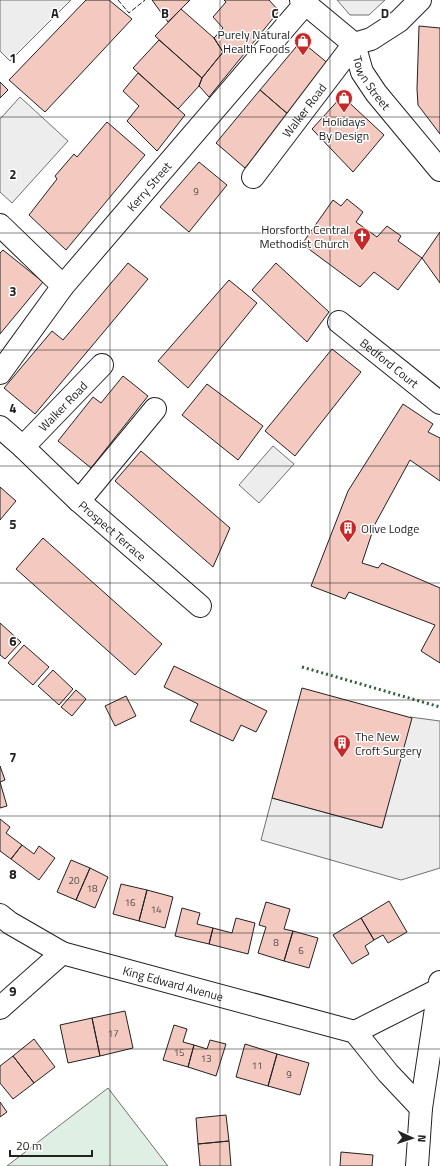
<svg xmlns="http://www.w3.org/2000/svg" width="440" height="1166" font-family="'Titillium Web',sans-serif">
<rect width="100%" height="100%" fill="#fff"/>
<path fill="#e0efe3" stroke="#6f6f6f" d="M108 1088 168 1166H7Z"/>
<path fill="#ededed" stroke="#6f6f6f" d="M0 0H71L10 61 0 51Z
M337 0H385L369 15H350Z
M20 97 68 141 12 203 0 192V119Z
M273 446 294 464 259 503 239 485Z
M410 717 440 721V868L401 880 261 840 272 798 382 828Z"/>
<path fill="#f3c9c0" stroke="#222" d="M86 0H109L132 19 45 112 9 80Z
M152 0H190L168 22Z
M224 0H269L279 11 209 97 199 86 202 78 223 52 214 38 223 28 213 17 226 2Z
M181 9 214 38 223 52 202 78 155 36Z
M419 26 440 28V134L418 105 417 89Z
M159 40 202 78 199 86 178 109 133 68Z
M301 41 330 65 289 115 260 90Z
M138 73 185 115 157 151 127 121 139 106 123 91Z
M0 82 8 90 0 98Z
M260 90 289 115 245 168 216 143Z
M342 96 384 135 353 172 312 129Z
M107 122 145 155 66 250 29 215 57 179 55 176 74 154 77 157Z
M199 162 227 185 189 232 160 207Z
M347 199 363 212 356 222 377 237 387 226 401 236 398 241 422 258 398 290 374 272 360 287 302 244 333 200 341 206Z
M440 232V283L422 258Z
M3 250 43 282 0 334V253Z
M128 263 148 279 35 414 4 388 52 331 63 340Z
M276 263 329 312 307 342 252 290Z
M229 280 257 303 188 388 158 361Z
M332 349 361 372 295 456 265 431Z
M123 376 148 396 91 468 58 441 93 397 101 403Z
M207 384 263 426 238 460 182 415Z
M403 404 433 424 428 432 440 438V481L410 460 375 524 362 563 378 568 382 563 440 588V663L421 651 435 625 349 592 345 599 311 586 348 491Z
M141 451 230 528 213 567 115 481Z
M0 487 16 501 0 520Z
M43 538 162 644 135 675 16 569Z
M0 623 21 642 5 659 0 655Z
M24 645 49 667 33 685 8 663Z
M174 666 267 711 256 732 241 725 233 741 190 721 198 704 164 687Z
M53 670 73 689 59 705 38 686Z
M302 688 412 718 382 828 272 798Z
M76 690 86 699 72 716 61 707Z
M126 696 136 716 115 726 105 706Z
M0 766 5 780 0 782Z
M0 782 7 806 0 808Z
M0 819 10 827 6 833 22 845 11 859 0 851Z
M22 845 34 854 39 846 55 858 39 880 11 859Z
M71 860 90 868 76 900 57 892Z
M90 868 108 877 95 908 76 900Z
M121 884 147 890 139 921 113 914Z
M147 890 173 897 165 928 139 921Z
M389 901 407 932 388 943 383 935 374 940 361 918Z
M266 902 290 909 284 929 293 931 284 961 258 953 266 927 259 925Z
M182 908 200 913 197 924 213 928 209 944 175 936Z
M236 918 255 923 248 954 209 944 213 928 232 933Z
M361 918 374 940 365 946 369 954 352 964 333 935Z
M293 931 318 938 309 968 284 961Z
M125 1011 133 1048 100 1056 92 1018Z
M92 1018 100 1056 68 1063 60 1025Z
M174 1025 187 1029 183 1042 194 1045 188 1067 163 1060Z
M34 1039 55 1067 34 1083 13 1056Z
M210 1040 226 1044 216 1076 188 1067 194 1045 207 1049Z
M245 1044 277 1054 268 1086 236 1077Z
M277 1054 309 1063 300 1095 268 1086Z
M13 1056 34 1083 13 1099 0 1083V1066Z
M0 1102 7 1112 0 1117Z
M226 1115 229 1141 198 1144 196 1118Z
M229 1141 231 1166H200L198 1144Z
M341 1152 373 1155 372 1166H340Z"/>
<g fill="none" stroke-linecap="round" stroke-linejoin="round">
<g stroke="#222" stroke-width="24">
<g id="minor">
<path id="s1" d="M301 0 354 44 362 72 376 93 440 170"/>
<path d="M354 44 371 39 399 21 420 0"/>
<path id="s2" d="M253 177 354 44"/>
<path d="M0 225 63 286"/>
<path id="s3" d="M339 322 440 403"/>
<path id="s4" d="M0 373 63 286 305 4"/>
<path id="s5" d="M0 427 23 447 79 501 200 606"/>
<path id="s6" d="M23 447 102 365"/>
<path d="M79 501 155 409"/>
<path id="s7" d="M0 915 10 923 62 953 355 1032 388 1073 421 1108"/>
<path d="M0 1008 62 953"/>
<path d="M355 1032 438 990"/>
<path d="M417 1166 421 1108 440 982"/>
</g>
</g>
<use href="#minor" stroke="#fff" stroke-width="22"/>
<path stroke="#2f5e38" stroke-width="3" stroke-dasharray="2 3" stroke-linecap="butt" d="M302 667 440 707"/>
<path stroke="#222" stroke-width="1" stroke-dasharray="5 2" stroke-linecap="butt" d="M118 0 129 13 145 0"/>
</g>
<path fill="none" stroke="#222" stroke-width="1" stroke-opacity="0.55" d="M110 0V1166M220 0V1166M330 0V1166M0 117H440M0 233H440M0 350H440M0 466H440M0 583H440M0 700H440M0 816H440M0 933H440M0 1049H440"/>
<defs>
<g id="shop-pin" transform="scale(0.9)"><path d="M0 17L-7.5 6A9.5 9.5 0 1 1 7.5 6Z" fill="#c62828" stroke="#fff"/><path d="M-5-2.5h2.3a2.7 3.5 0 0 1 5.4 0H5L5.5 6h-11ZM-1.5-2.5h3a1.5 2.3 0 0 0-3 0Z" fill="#fff"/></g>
<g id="church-pin" transform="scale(0.9)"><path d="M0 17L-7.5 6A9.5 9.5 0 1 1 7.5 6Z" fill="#c62828" stroke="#fff"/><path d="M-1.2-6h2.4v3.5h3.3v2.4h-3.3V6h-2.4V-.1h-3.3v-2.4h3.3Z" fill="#fff"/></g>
<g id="building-pin" transform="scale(0.9)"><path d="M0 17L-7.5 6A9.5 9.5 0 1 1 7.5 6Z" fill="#c62828" stroke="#fff"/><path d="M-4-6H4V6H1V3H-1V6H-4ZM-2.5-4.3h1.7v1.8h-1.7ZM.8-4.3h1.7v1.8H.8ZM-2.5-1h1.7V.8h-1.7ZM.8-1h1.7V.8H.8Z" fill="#fff"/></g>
</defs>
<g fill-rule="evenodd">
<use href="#shop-pin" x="303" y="41"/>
<use href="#shop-pin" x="344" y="98"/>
<use href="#church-pin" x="362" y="236"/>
<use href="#building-pin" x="348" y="528"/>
<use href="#building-pin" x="342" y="743"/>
</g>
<g text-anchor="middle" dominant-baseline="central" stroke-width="3" stroke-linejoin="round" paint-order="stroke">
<g font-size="10" fill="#564c4a">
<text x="196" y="191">9</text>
<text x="74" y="880">20</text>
<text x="92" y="888">18</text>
<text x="130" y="902">16</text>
<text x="156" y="909">14</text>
<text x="276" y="942">8</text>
<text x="301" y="950">6</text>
<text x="113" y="1033">17</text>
<text x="179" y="1052">15</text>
<text x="206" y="1058">13</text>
<text x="257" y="1065">11</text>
<text x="289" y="1074">9</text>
</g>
<g font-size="12" fill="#222" stroke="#fff" text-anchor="end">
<text x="290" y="34">Purely Natural<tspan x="290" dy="14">Health Foods</tspan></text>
<text x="344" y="121" text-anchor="middle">Holidays<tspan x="344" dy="14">By Design</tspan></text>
<text x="349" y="229">Horsforth Central<tspan x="349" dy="14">Methodist Church</tspan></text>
<text x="361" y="528" text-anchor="start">Olive Lodge</text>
<text x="355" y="736" text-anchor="start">The New<tspan x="355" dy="14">Croft Surgery</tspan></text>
</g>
<g font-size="12" fill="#222" stroke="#fff">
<text stroke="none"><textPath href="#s1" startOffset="112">Town Street</textPath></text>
<text stroke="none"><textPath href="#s2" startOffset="84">Walker Road</textPath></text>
<text stroke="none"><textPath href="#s4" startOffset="239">Kerry Street</textPath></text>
<text stroke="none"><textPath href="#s3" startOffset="65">Bedford Court</textPath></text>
<text stroke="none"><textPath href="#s6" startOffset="57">Walker Road</textPath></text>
<text stroke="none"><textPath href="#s5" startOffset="153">Prospect Terrace</textPath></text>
<text stroke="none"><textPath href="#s7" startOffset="188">King Edward Avenue</textPath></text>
</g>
</g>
<g font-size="13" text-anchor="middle" font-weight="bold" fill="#222" stroke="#fff" stroke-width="3" stroke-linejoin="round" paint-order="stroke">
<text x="55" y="18">A</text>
<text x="165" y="18">B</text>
<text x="275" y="18">C</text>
<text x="385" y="18">D</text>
<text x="13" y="63">1</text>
<text x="13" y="179">2</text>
<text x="13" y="296">3</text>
<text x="13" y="413">4</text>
<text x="13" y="529">5</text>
<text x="13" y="646">6</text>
<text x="13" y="762">7</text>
<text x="13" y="879">8</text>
<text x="13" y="996">9</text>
</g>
<g transform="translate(412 1138) rotate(93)" stroke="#ffffff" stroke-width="3" paint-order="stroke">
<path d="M0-3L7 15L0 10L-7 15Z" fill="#222222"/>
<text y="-6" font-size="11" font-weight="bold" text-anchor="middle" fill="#222222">N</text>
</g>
<path d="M10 1150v6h82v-6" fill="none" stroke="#222222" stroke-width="2"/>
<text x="16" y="1150" font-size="12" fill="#222222" stroke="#ffffff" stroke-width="3" paint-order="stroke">20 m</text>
</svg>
